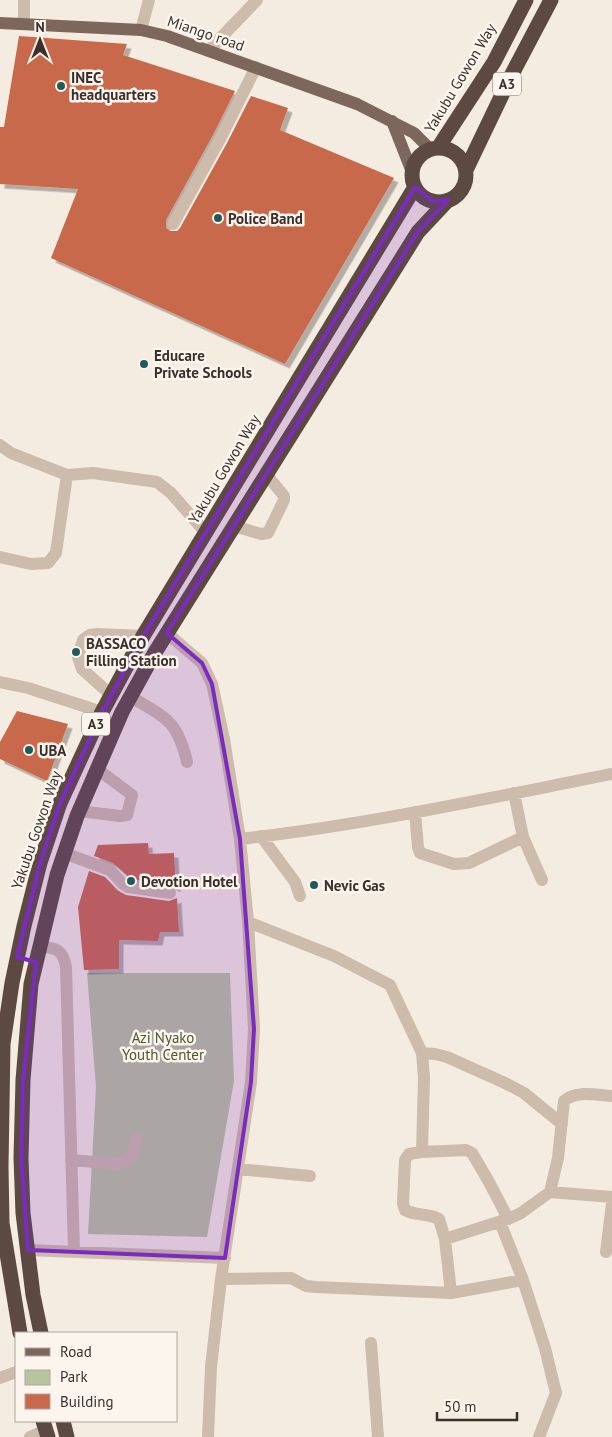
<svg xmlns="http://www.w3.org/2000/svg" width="612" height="1437" font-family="'PT Sans',sans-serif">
<defs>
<filter id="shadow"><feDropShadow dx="4.5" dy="4.5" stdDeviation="0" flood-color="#0004"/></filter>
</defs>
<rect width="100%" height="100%" fill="#f4ebe1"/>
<path fill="#b8c4a0" d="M87 973H230L234 1081 207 1237 88 1234 96 1087Z"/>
<path fill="#c8694b" filter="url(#shadow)" d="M19 36 127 44 123 55 235 91 213 135 166 220V228L170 231H177L180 228 227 143 251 96 288 108 280 130 394 178 285 364 51 258 78 189 0 184V127H4Z
M17 711 68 724 47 781 0 759V742Z
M148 843 149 854 174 853 176 888 171 885 131 879 113 863 94 856 98 845Z
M89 871 105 877 117 890 126 895 169 901 177 898 179 932H160L158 941 119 940V969L84 970 78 907Z"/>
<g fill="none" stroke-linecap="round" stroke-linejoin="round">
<path stroke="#cdbbac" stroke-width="12" d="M24 0V24
M141 30 149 0
M209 50 257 0
M173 224 220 139 256 67
M0 445 11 453 67 475 93 473 157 482 171 493 206 533
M234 526 261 534 268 533 284 500V496L266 474
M0 557 31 564 48 563 56 553 67 475
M167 633 202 663 212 684 224 739 240 839 248 922 254 1029 251 1082 221 1279 211 1367 208 1437
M0 682 28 688 102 712
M110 694 82 669 78 657 83 640 90 635 98 634 143 636
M131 697C166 718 177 720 187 762
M514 793 523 837 542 880
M79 811 120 816 127 815 132 795 96 768
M415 812 418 847 420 853 454 864 469 863 523 837
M261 836 295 882 300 896
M240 839C365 825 489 798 612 774
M64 853 110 870 123 884 128 887 170 893
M248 922 334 956 390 985 422 1053 424 1077 422 1152
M40 947C56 947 63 950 66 967L74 1252
M422 1053 435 1054 447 1057 505 1083 524 1093 562 1124
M71 1160 119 1164C131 1159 134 1152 137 1139
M238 1169 310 1176
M550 1192 612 1197
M500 1222 523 1280 545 1348 556 1393 539 1437
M445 1239 508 1219 521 1213 550 1192 558 1158 564 1101C575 1090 597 1095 612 1096
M28 1250 225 1258
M606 1252 612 1204
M221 1279 291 1278 306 1286 316 1287 451 1293 523 1280
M451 1293 445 1239 439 1219C428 1213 415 1216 405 1210L403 1203 405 1160 409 1154 422 1152 466 1150 472 1153C485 1174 497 1196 508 1219
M371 1343 378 1437
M0 1378 16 1372
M30 1437 46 1430"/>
<path stroke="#7d675c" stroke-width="12" d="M0 23 141 30 167 36 357 104 414 133 430 149
M392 121 412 172"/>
<path stroke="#5c4a42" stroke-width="15" d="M438 148 494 62 526 0
M412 175a27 27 0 1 1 54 0a27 27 0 1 1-54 0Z
M466 170 511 76 551 0
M20 1333 2 1223 1 1167 3 1044 12 983 24 926 40 863 60 803 102 712 143 636 415 187
M41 1333 33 1295 23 1213 21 1158 23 1080 31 984 57 875 77 816 122 712 154 654 418 232 448 200
M43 1421 48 1437
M63 1421 67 1437"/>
</g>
<path fill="#7b2cbf" fill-opacity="0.2" stroke="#7b2cbf" stroke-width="4" stroke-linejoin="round" d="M415 187 433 201 448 200 418 232 167 633 202 663 212 684 240 839 254 1029 251 1082 225 1258 28 1250 21 1158 23 1080 36 962 17 957 40 863 60 803 102 712 143 636Z"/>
<g fill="#1f5a5e" stroke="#fbf5ee" stroke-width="2">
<circle cx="61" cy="86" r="5"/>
<circle cx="218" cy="218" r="5"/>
<circle cx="144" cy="364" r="5"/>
<circle cx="76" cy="652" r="5"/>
<circle cx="29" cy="750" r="5"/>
<circle cx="131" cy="881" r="5"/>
<circle cx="314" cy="885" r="5"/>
</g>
<g text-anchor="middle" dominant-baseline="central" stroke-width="5" stroke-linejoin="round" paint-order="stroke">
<g fill="#fbf5ee" stroke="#756b66" stroke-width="1">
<rect x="493" y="72.5" width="28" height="23" rx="4"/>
<rect x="82" y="712.5" width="28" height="23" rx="4"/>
</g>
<g font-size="14" font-weight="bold" fill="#3b302b">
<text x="507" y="84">A3</text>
<text x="96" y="724">A3</text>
</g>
<g font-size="15" fill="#3b302b" stroke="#fbf5ee">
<text transform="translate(206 33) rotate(19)">Miango road</text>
<text transform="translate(460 78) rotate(-59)">Yakubu Gowon Way</text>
<text transform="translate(224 469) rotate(-59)">Yakubu Gowon Way</text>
<text transform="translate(36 830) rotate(-71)">Yakubu Gowon Way</text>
</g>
<g font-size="15" font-weight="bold" fill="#3b302b" stroke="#fbf5ee" text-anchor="start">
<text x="71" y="77">INEC<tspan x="71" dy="17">headquarters</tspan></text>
<text x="228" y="218">Police Band</text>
<text x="154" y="355">Educare<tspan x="154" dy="17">Private Schools</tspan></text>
<text x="86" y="643">BASSACO<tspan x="86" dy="17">Filling Station</tspan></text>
<text x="39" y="750">UBA</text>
<text x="141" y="881">Devotion Hotel</text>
<text x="324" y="885">Nevic Gas</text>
</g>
<g font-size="15" fill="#4a5a2e" stroke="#fbf5ee">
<text x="163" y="1037">Azi Nyako<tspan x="163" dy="17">Youth Center</tspan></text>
</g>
</g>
<rect x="15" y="1332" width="162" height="90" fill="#fbf5ee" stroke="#aea6a0"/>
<rect x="25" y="1348" width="25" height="8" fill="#7d675c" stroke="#aea6a0"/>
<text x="60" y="1357" font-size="15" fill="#3b302b">Road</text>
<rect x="25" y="1370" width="25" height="15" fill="#b8c4a0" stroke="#aea6a0"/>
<text x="60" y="1382" font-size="15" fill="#3b302b">Park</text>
<rect x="25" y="1394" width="25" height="15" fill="#c8694b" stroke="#aea6a0"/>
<text x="60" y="1407" font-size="15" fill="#3b302b">Building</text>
<g transform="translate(40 40)" stroke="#fbf5ee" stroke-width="4" paint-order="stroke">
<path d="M0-4L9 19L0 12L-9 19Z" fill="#3b302b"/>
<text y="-8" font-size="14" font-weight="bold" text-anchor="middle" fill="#3b302b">N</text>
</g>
<path d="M437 1412v8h80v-8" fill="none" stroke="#3b302b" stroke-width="2.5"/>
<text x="444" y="1412" font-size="15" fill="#3b302b" stroke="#fbf5ee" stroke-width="4" paint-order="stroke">50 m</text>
</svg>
